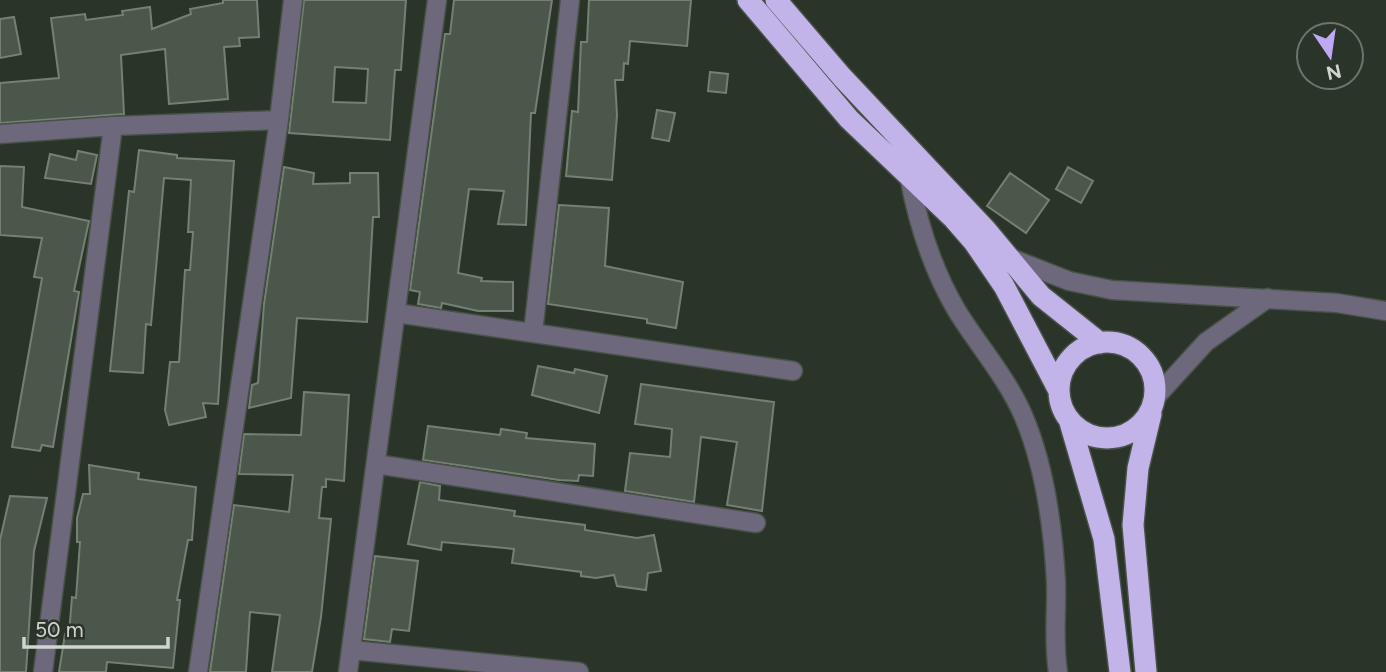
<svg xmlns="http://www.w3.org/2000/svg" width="1386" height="672" font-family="Figtree,sans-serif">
<rect width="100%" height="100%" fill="#2a3429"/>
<path fill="#4c574b" stroke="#748073" stroke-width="2" fill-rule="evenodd" d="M223 0H257L259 37 239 38 240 46 224 47 228 99 169 104 165 49 121 55 124 114 0 123V83L59 78 51 18 85 14 86 20 123 15 122 11 150 7 152 29 191 14 190 9 223 3Z
M304 0H406L401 70H395L390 140 289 133ZM335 67 368 69 366 103 333 102Z
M454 0H552L535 113H531L526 225 498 224 504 191 469 189 458 273 482 278 481 281 513 282V311H478L442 303 441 308 418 304 420 292 410 290 445 34H450Z
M589 0H691L687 46 630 41 628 64 624 63 623 80H615L617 115 612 180 566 176 572 111 578 112 581 42H587Z
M14 17 21 54 0 58V19Z
M710 72 728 74 726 93 708 91Z
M657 110 675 113 669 141 652 138Z
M139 150 177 155V158L234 161 218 404 203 403 206 417 169 425 165 410 170 362H179L185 270H190L193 232H188L191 180 164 178 151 325 146 324 143 373 110 371 129 191 134 192Z
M78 151 97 155 91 184 45 178 50 154 76 160Z
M0 166 24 167 22 207 89 221 74 291 79 292 53 447 42 445 40 451 12 447 42 278 34 277 42 238 0 235Z
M284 167 314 173 313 184 350 183V173H378L379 217H373L367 322 297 318 291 398 249 408 252 385 258 383 264 304Z
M1068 167 1093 181 1081 203 1056 189Z
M1010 173 1049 200 1026 233 987 206Z
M559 205 609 208 605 266 683 282 676 328 647 323V319L548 304Z
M538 366 574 373 575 369 607 376 599 413 532 395Z
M641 384 774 402 762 511 727 505 737 442 701 437 694 502 625 491 630 453 670 457 672 429 635 424Z
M304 392 349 395 344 481 326 479V487H322L319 518 331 519 321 617 312 672H272L280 615 250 612 246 672H210L234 505 289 512 293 475 239 474 244 434 301 435Z
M428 426 500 435 501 429 527 433 526 438 595 444 593 476 579 475 578 481 559 480 423 460Z
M89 465 139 473 138 479 196 487 192 540H188L177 600H180L173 668 107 662 106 672H59L65 634H69L72 597 76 598 80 542H77V518L83 494H90Z
M420 482 440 486 439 500 515 511 514 516 585 525V530L637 538 654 535 661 571 648 573 646 590 617 586 614 575 596 578 581 576V572L512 563 514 549 442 542 441 550 408 544Z
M10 496 47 498 34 551 26 672H0V540Z
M375 556 418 561 409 631 392 629 390 642 364 639Z"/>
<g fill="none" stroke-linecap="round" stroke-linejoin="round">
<g stroke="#485147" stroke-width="21">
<path id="minor" d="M0 134 113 126 279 120
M909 176C918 224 932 269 957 311 978 345 1007 378 1023 415 1045 466 1053 526 1056 582 1057 612 1053 641 1058 672
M1008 257 1069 281 1112 290 1337 303 1386 311
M396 313 793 371
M533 333 570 0
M1154 399 1206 342 1268 298
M376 464 756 523
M351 650 579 672
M43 672 113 126
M198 672 279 120 293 0
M348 672 437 0"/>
</g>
<g stroke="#485147" stroke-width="24">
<path id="highway" d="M748 0 849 119 954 219 974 242 1004 286 1059 391
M776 0 842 77 986 230 1041 296 1100 343
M1059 390a48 48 0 1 1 96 0a48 48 0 1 1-96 0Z
M1069 419 1104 539 1120 672
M1146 672 1133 525 1138 468 1151 414"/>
</g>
<use href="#minor" stroke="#6e687d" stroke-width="18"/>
<use href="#highway" stroke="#c2b3e8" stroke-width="21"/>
</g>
<g transform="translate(1330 56) rotate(167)"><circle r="33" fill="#2a3429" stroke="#6c756b" stroke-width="2"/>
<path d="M0-5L12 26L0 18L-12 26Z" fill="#bfa8f4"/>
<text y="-10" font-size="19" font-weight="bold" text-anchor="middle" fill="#d0d6cf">N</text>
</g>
<path d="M24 637v10h144v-10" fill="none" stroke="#d0d6cf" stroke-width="3.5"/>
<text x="35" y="637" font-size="21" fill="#d0d6cf" stroke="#2a3429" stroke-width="5" paint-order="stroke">50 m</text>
</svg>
